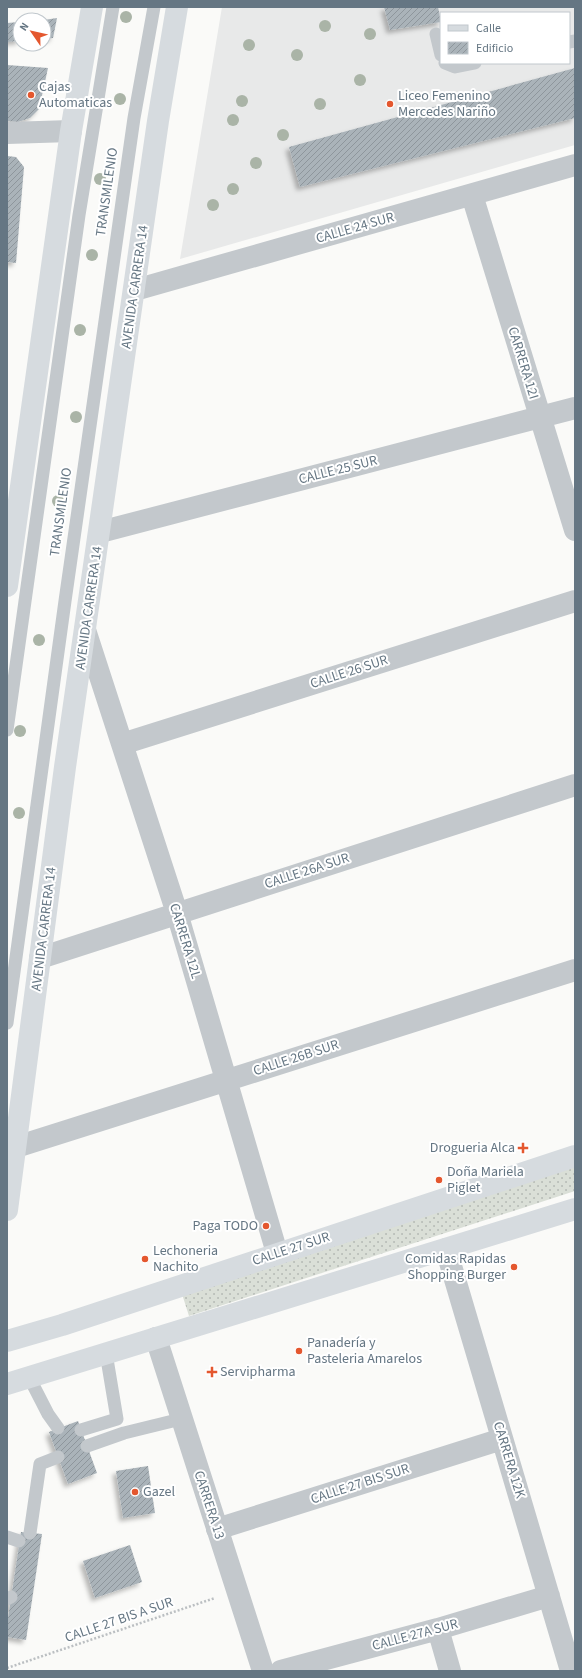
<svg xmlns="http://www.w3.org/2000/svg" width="582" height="1678" font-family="'Source Sans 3',sans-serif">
<defs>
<pattern id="grass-dots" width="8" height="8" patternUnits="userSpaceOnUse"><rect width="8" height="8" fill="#dadfd7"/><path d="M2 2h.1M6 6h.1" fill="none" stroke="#b4b9b4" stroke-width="1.8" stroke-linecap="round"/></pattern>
<pattern id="building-hatch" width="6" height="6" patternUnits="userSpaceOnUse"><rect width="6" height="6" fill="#aab3b9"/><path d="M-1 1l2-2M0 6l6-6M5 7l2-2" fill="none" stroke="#8e969c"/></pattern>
<filter id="shadow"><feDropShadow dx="-3.5" dy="3.5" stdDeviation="2" flood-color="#0004"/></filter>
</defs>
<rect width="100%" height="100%" fill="#fafaf8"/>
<path fill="#e8e9e9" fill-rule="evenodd" d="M222 7H575V145L180 259ZM441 13H569V63H441Z"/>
<path fill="url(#grass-dots)" d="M575 1167V1191L189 1316 182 1294Z"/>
<path fill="url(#building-hatch)" filter="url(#shadow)" d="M384 7H438L441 22 390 30Z
M57 18 53 38 44 39V20Z
M20 22V41L7 42V23Z
M7 65 48 68 39 109 30 118 18 122 7 121Z
M575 68V118L300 187 289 147Z
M7 156 16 157 24 167 16 263 7 262Z
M78 1421 97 1473 68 1484 49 1432Z
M148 1466 155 1513 123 1518 116 1471Z
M21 1532 42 1534 26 1640 7 1637V1625Z
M130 1545 142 1582 95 1598 83 1561Z"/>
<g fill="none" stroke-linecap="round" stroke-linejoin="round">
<path stroke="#bbbfc2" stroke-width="2.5" stroke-dasharray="2 2" stroke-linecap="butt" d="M7 1668 215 1598"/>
<path stroke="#c3c8cc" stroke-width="13" d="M436 34 441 55
M569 42 575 41
M445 63 455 67 475 63
M7 730 79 215 113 7
M7 1023 65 601 134 118 154 7
M29 1377 48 1414 58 1428
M81 1430 117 1419 106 1353
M87 1446 124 1433 181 1419
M30 1533 40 1464 58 1457
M7 1537 19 1541
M7 1599 11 1597"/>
<path stroke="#c3c8cc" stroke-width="22" d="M7 133 71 131
M472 195 575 530
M135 290 575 165
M100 532 575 408
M85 630 177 913 277 1253
M122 744 575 601
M40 958 575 785
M16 1147 575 970
M446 1249 571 1671
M217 1529 502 1439
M438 1629 450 1671
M281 1671 438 1629 549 1596"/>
<path stroke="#c3c8cc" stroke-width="22" d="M156 1338 263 1671"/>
<path stroke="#d6dbdf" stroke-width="22" d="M7 1341 62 1325 575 1156
M7 1384 575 1209"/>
<path stroke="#d6dbdf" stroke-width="22" d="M7 586 71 131 92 7
M7 1210 65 767 158 121 177 7"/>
</g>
<g fill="#aab4a7">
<circle cx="126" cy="17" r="6"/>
<circle cx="325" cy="26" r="6"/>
<circle cx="370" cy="34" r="6"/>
<circle cx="249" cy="45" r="6"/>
<circle cx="297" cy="55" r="6"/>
<circle cx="360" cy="80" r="6"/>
<circle cx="120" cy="99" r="6"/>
<circle cx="242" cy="101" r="6"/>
<circle cx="320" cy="104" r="6"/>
<circle cx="233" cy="120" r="6"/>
<circle cx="283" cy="135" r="6"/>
<circle cx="256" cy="163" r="6"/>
<circle cx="100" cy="179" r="6"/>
<circle cx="233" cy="189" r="6"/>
<circle cx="213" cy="205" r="6"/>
<circle cx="92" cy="255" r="6"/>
<circle cx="80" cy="330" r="6"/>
<circle cx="76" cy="417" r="6"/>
<circle cx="58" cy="501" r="6"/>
<circle cx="39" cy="640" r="6"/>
<circle cx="20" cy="731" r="6"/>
<circle cx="19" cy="813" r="6"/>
</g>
<g fill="#e4572e" stroke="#fff" stroke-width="1.5">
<circle cx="31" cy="95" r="4"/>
<circle cx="390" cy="104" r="4"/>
<path d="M521 1142h4v4h4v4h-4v4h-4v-4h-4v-4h4z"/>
<circle cx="439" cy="1180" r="4"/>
<circle cx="266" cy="1226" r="4"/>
<circle cx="145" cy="1259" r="4"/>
<circle cx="514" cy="1267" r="4"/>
<circle cx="299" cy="1351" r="4"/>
<path d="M210 1366h4v4h4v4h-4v4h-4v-4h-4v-4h4z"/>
<circle cx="135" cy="1492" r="4"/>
</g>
<g text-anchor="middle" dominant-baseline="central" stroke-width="4" stroke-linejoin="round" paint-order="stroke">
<g font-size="14" fill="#657683" stroke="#fff" text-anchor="start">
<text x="39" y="87">Cajas<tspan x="39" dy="16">Automaticas</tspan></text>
<text x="398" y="96">Liceo Femenino<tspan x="398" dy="16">Mercedes Nariño</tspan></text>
<text x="515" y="1148" text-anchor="end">Drogueria Alca</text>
<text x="447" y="1172">Doña Mariela<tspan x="447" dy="16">Piglet</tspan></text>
<text x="258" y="1226" text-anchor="end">Paga TODO</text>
<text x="153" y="1251">Lechoneria<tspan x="153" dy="16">Nachito</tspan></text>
<text x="506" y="1259" text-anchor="end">Comidas Rapidas<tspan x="506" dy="16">Shopping Burger</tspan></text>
<text x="307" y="1343">Panadería y<tspan x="307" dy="16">Pasteleria Amarelos</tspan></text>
<text x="220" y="1372">Servipharma</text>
<text x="143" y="1492">Gazel</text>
</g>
<g font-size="14" fill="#657683" stroke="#fff">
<text transform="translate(107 192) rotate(-82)">TRANSMILENIO</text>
<text transform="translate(355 228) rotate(-16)">CALLE 24 SUR</text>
<text transform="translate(135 287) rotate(-82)">AVENIDA CARRERA 14</text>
<text transform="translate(523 363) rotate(73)">CARRERA 12I</text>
<text transform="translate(338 470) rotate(-14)">CALLE 25 SUR</text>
<text transform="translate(61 512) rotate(-82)">TRANSMILENIO</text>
<text transform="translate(89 608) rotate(-82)">AVENIDA CARRERA 14</text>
<text transform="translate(349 672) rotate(-18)">CALLE 26 SUR</text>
<text transform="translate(307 871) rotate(-18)">CALLE 26A SUR</text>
<text transform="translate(44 929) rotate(-83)">AVENIDA CARRERA 14</text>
<text transform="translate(185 941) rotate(73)">CARRERA 12L</text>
<text transform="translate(296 1058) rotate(-18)">CALLE 26B SUR</text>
<text transform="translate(291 1249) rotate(-18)">CALLE 27 SUR</text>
<text transform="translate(509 1460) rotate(73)">CARRERA 12K</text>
<text transform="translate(360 1484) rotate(-18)">CALLE 27 BIS SUR</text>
<text transform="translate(209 1505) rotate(72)">CARRERA 13</text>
<text transform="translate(119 1620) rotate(-19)">CALLE 27 BIS A SUR</text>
<text transform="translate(415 1635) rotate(-15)">CALLE 27A SUR</text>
</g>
</g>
<rect width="582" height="1678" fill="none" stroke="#657683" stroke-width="16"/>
<rect x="440" y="12" width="130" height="52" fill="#ffffff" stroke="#c1c8cd"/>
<rect x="448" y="25" width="20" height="6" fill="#d6dbdf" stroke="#c1c8cd"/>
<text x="476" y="32" font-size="12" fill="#657683">Calle</text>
<rect x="448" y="42" width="20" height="12" fill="url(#building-hatch)" stroke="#c1c8cd"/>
<text x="476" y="52" font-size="12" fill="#657683">Edificio</text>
<g transform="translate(32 32) rotate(304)"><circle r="19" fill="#ffffff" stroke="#c1c8cd"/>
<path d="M0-3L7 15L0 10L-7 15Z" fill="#e4572e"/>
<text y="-6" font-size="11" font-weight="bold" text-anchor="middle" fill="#657683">N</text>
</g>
</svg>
